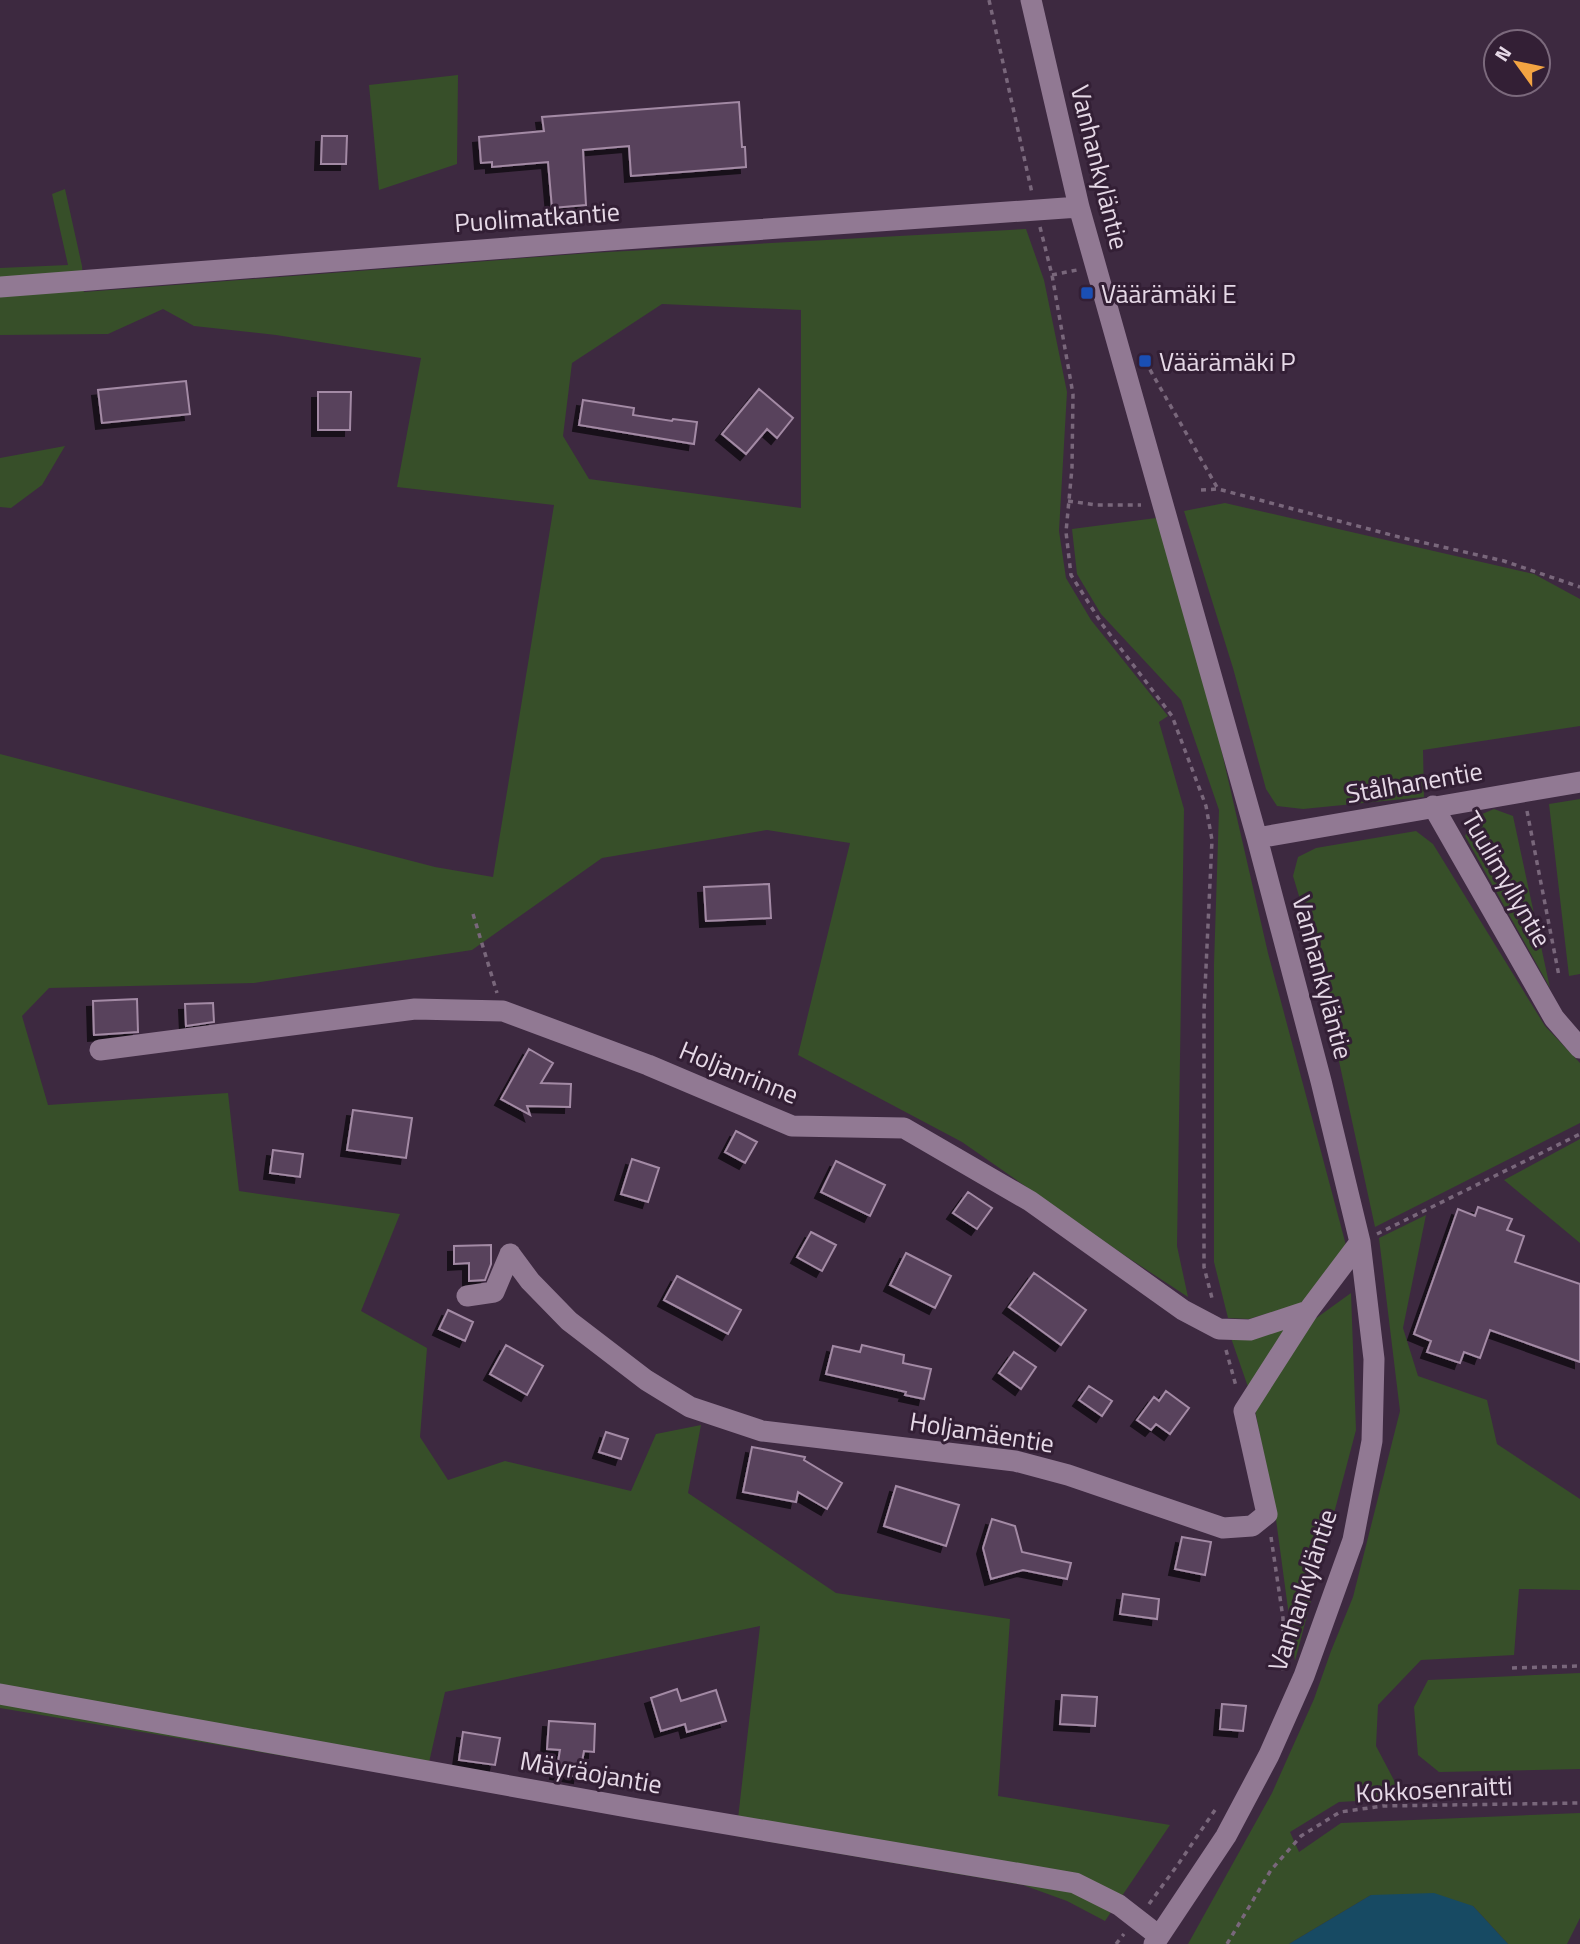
<svg xmlns="http://www.w3.org/2000/svg" width="1580" height="1944" font-family="'Titillium Web',sans-serif">
<defs>
<filter id="shadow"><feDropShadow dx="-6" dy="6" stdDeviation="0" flood-color="#0009"/></filter>
</defs>
<rect width="100%" height="100%" fill="#3d2940"/>
<path fill="#374f29" fill-rule="evenodd" d="M458 75 457 164 379 190 369 85Z
M65 189 82 266 84 292 590 253 1026 229 1044 280 1067 392 1059 531 1066 578 1091 620 1168 716 1159 722 1184 809 1177 1246 1188 1297 1124 1255 962 1142 798 1055 850 843 767 830 602 858 472 950 254 983 49 988 22 1016 48 1105 228 1093 239 1191 400 1214 361 1311 427 1348 420 1437 448 1480 505 1461 631 1491 656 1434 701 1425 688 1493 836 1593 1010 1619 998 1796 1170 1825 1105 1921 1067 1901 1023 1885 736 1836 760 1626 445 1692 425 1780 0 1708V754L435 867 493 877 554 505 397 487 421 358 276 335 194 326 163 309 108 334 0 335V268L68 265 52 194ZM662 304 801 310V508L589 479 563 436 572 363Z
M65 446 42 485 11 508 0 507V458Z
M1225 503 1534 574 1580 599V726L1423 750 1424 797 1303 809 1277 806 1266 789 1233 668 1184 511Z
M1156 518 1200 657 1268 953 1347 1249 1305 1302 1249 1319 1228 1318 1214 1262V964L1219 810 1181 700 1101 614 1077 574 1072 529Z
M1580 799V974L1569 976 1549 804Z
M1494 809 1513 816 1550 988 1465 836 1475 817Z
M1416 831 1433 844 1545 1026 1580 1063V1123L1375 1227 1314 946 1293 876 1298 857 1316 848Z
M1580 1139V1243L1504 1180Z
M1426 1215 1403 1328 1418 1376 1487 1400 1497 1444 1580 1499V1590L1519 1589 1514 1655 1421 1660 1378 1705 1376 1746 1396 1784 1412 1798 1339 1802 1290 1832 1299 1852 1341 1823 1580 1813V1918L1567 1944H1508L1473 1906 1371 1895 1289 1944H1188L1272 1793 1314 1699 1331 1651 1353 1597 1400 1411 1379 1238Z
M1351 1293 1356 1430 1295 1661 1275 1512 1255 1410 1315 1319Z
M1290 1325 1248 1387 1231 1338Z
M1580 1673V1769L1439 1772 1418 1755 1414 1707 1428 1680Z"/>
<path fill="#174a63" d="M1434 1893 1473 1906 1508 1944H1289L1371 1895Z"/>
<path fill="#59435b" stroke="#a38aa5" stroke-width="2" filter="url(#shadow)" d="M739 102 742 147H745L746 167 631 176 629 146 583 150 586 205 552 208 548 162 492 167V162L481 163 479 137 544 131 542 117Z
M322 136H347L346 164H321Z
M186 381 190 414 102 423 98 390Z
M759 389 793 418 777 438 767 429 746 454 722 434Z
M318 392H351L350 430H318Z
M583 400 634 408 633 415 672 421 673 419 697 422 694 444 579 425Z
M769 884 771 918 706 921 704 887Z
M137 999 138 1032 94 1035 93 1001Z
M213 1003 214 1022 186 1026 185 1004Z
M529 1049 553 1063 541 1083 571 1084 570 1107 527 1106 530 1115 501 1099Z
M353 1110 412 1118 406 1158 347 1150Z
M736 1131 757 1142 745 1163 725 1152Z
M273 1150 303 1154 300 1177 270 1173Z
M632 1159 659 1168 648 1202 621 1194Z
M836 1161 885 1185 870 1216 821 1192Z
M968 1192 992 1208 977 1229 953 1213Z
M1478 1207 1512 1219 1507 1230 1524 1236 1515 1262 1580 1284V1362L1490 1330 1480 1358 1464 1352 1460 1363 1427 1352 1431 1341 1414 1334 1458 1209 1475 1216Z
M811 1232 836 1245 822 1271 797 1257Z
M491 1245V1264L485 1280 469 1281V1263L454 1264V1246Z
M906 1253 951 1276 935 1308 890 1285Z
M1034 1273 1086 1310 1061 1345 1009 1307Z
M677 1276 741 1310 728 1334 664 1300Z
M448 1310 473 1322 465 1341 439 1329Z
M506 1345 543 1366 527 1395 490 1374Z
M862 1345 904 1355 903 1363 931 1369 924 1399 905 1395 906 1392 826 1374 833 1346 860 1352Z
M1014 1352 1036 1367 1021 1389 999 1373Z
M1089 1386 1112 1401 1102 1416 1079 1400Z
M1166 1391 1189 1408 1170 1434 1156 1424 1151 1430 1137 1420 1154 1397 1159 1401Z
M606 1432 628 1439 621 1459 599 1452Z
M752 1447 805 1457 804 1460 842 1483 827 1509 798 1492 796 1502 743 1492Z
M896 1486 959 1505 946 1546 884 1526Z
M992 1519 1015 1526 1022 1552 1071 1563 1067 1579 1023 1570 991 1579 983 1548Z
M1182 1537 1211 1542 1205 1575 1175 1569Z
M1123 1594 1159 1599 1157 1619 1120 1614Z
M677 1689 681 1701 716 1690 726 1721 687 1732 685 1724 661 1731 651 1698Z
M1062 1695 1097 1697 1095 1726 1060 1724Z
M1222 1704 1246 1706 1243 1731 1220 1729Z
M549 1721 595 1724 594 1752 584 1751 579 1777 556 1773 560 1750 547 1749Z
M463 1732 500 1738 495 1765 459 1760Z"/>
<g fill="none" stroke-linecap="round" stroke-linejoin="round">
<path stroke="#79677b" stroke-width="3.5" stroke-dasharray="5 5" stroke-linecap="butt" d="M989 0 1032 193
M1040 227 1052 275 1073 394 1072 468 1066 532 1071 575 1102 624 1172 716 1206 806 1212 840 1204 1010V1267L1213 1302
M1052 275 1077 270
M1145 361 1218 489
M1201 490 1218 489 1399 537 1504 561 1580 587
M1068 501 1097 505H1141
M1527 811 1559 976
M473 914 497 993
M1377 1234 1580 1134
M1226 1350 1236 1386
M1271 1537 1283 1618V1672
M1512 1668 1580 1666
M1149 1904 1179 1863 1215 1810
M1116 1944 1124 1934
M1227 1944 1271 1870 1301 1836 1340 1812 1383 1806 1580 1803"/>
<path stroke="#917993" stroke-width="21" d="M1031 0 1079 207 1257 838 1321 1081 1360 1242 1374 1359 1372 1441 1353 1540 1304 1676 1269 1755 1226 1836 1154 1944
M0 287 610 240 1079 207
M1433 806 1554 1018 1580 1048
M1257 838 1580 782
M100 1050 415 1009 503 1011 648 1065 792 1126 904 1128 1030 1201 1183 1310 1219 1329 1250 1330 1308 1311
M510 1254 530 1281 569 1321 646 1380 690 1407 762 1431 1015 1461 1068 1475 1223 1528 1252 1526 1267 1514 1244 1411 1308 1311 1360 1242
M467 1296 494 1292 510 1254
M0 1694 638 1809 1075 1883 1119 1905 1159 1936"/>
</g>
<g fill="#1a4fb4" stroke="#331f35" stroke-width="2.5">
<rect x="1080" y="286" width="14" height="14" rx="3.5"/>
<rect x="1138" y="354" width="14" height="14" rx="3.5"/>
</g>
<g text-anchor="middle" dominant-baseline="central" stroke-width="6" stroke-linejoin="round" paint-order="stroke">
<g font-size="26" fill="#e6d9e7" stroke="#331f35">
<text transform="translate(1100 167) rotate(76)">Vanhankyläntie</text>
<text transform="translate(537 217) rotate(-4)">Puolimatkantie</text>
<text transform="translate(1414 782) rotate(-10)">Stålhanentie</text>
<text transform="translate(1507 879) rotate(60)">Tuulimyllyntie</text>
<text transform="translate(1323 977) rotate(75)">Vanhankyläntie</text>
<text transform="translate(739 1072) rotate(22)">Holjanrinne</text>
<text transform="translate(982 1432) rotate(9)">Holjamäentie</text>
<text transform="translate(1302 1590) rotate(-72)">Vanhankyläntie</text>
<text transform="translate(591 1772) rotate(10)">Mäyräojantie</text>
<text transform="translate(1434 1789) rotate(-3)">Kokkosenraitti</text>
</g>
<g font-size="26" fill="#e6d9e7" stroke="#331f35" text-anchor="start">
<text x="1101" y="293">Väärämäki E</text>
<text x="1159" y="361">Väärämäki P</text>
</g>
</g>
<g transform="translate(1517 63) rotate(303)"><circle r="33" fill="#331f35" stroke="#7b697c" stroke-width="2"/>
<path d="M0-5L12 26L0 18L-12 26Z" fill="#f3a442"/>
<text y="-10" font-size="19" font-weight="bold" text-anchor="middle" fill="#e6d9e7">N</text>
</g>
</svg>
